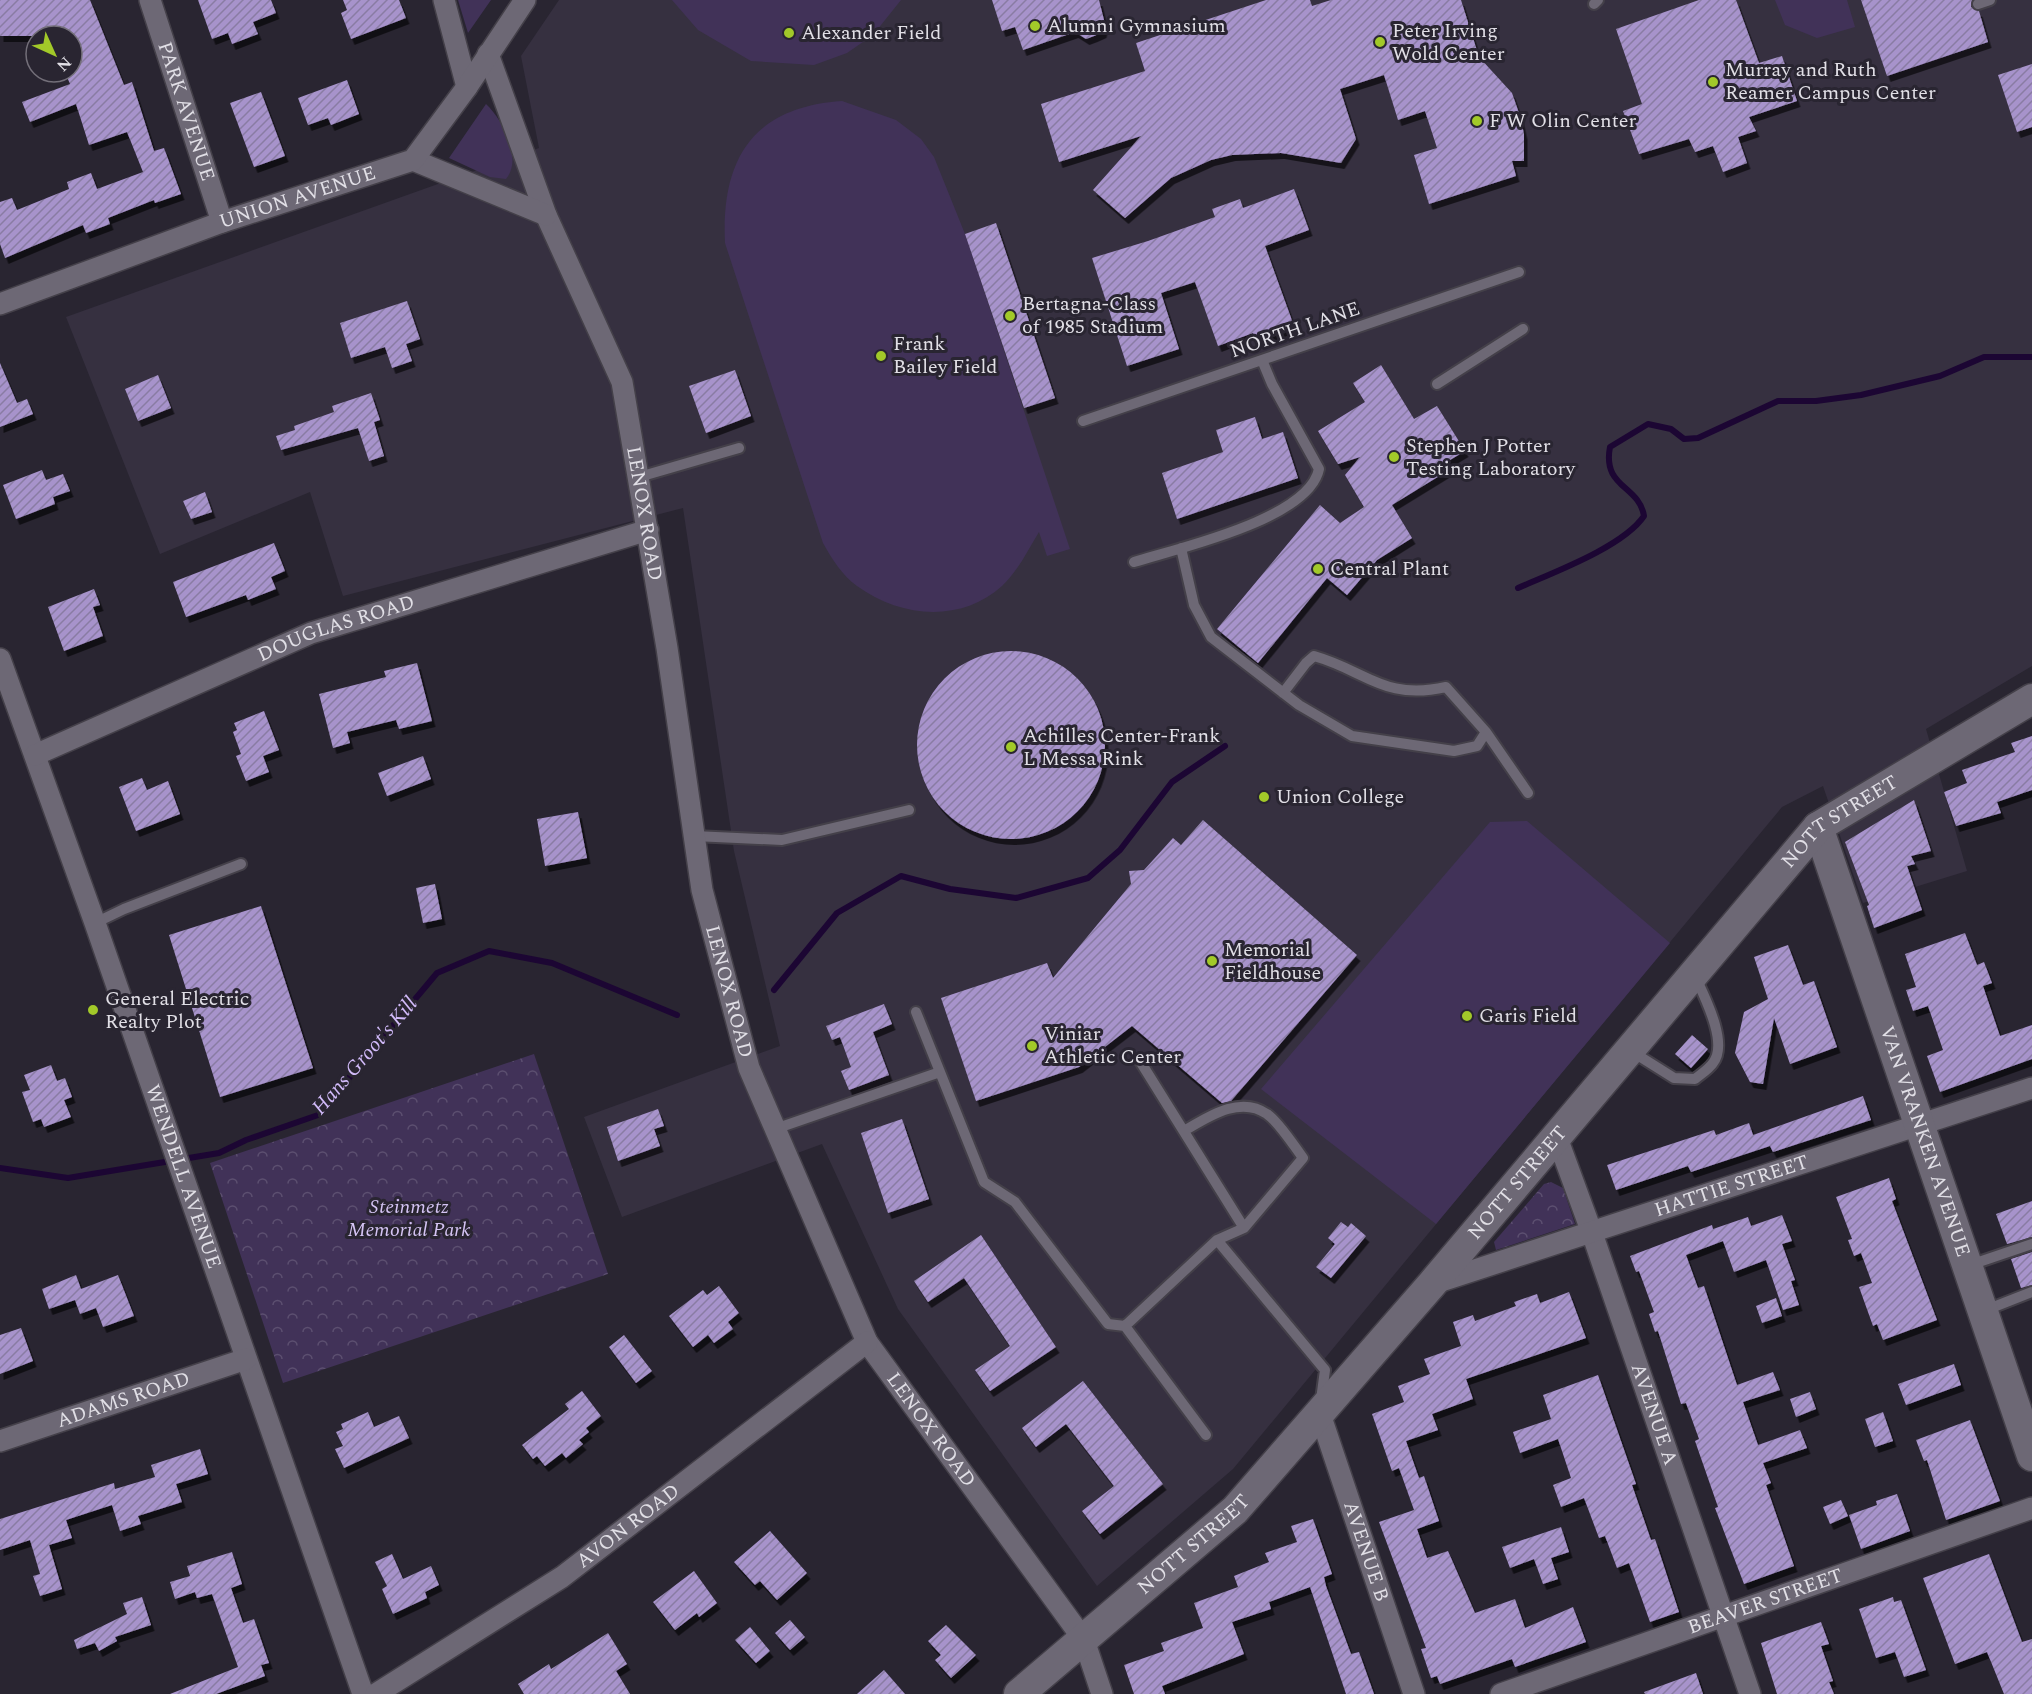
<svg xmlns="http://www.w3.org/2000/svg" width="2032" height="1694" font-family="Spectral,serif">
<defs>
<pattern id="park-crowns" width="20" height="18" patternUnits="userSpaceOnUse" patternTransform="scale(1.5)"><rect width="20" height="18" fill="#413258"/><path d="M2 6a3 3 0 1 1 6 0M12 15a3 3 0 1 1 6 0" fill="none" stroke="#5c4f70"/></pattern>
<pattern id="building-hatch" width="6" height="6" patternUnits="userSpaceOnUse" patternTransform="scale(1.5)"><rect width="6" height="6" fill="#a793cb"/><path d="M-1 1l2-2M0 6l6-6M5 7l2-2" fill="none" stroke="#897ba3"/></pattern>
<filter id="shadow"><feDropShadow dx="3.5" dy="6" stdDeviation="0" flood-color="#0009"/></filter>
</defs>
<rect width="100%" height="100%" fill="#292531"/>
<path fill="#363040" d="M559 0H2032V666L1926 729 1967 871 1863 903 1823 786 1782 807 1233 1469 1097 1586 898 1309 822 1144 622 1217 584 1117 780 1046 734 851 683 508 343 596 310 492 160 554 66 317 539 148 521 56Z"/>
<path fill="#413258" d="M458 0H491L468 33Z
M672 0H901L873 35 847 53 814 65 751 61 698 30Z
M1775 0H1847L1855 27 1817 38 1785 25Z
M842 101 896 120 921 139 934 157 965 234 1070 549 1047 556 1039 532C1028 550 1018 571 1002 586 961 623 901 618 857 586 842 575 832 559 823 543L725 243C721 159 753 107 842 101Z
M486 104C503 120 523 159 506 179L490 177 449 158Z
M1527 821 1670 943 1436 1224 1261 1089 1490 822Z"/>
<path fill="url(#park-crowns)" d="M534 1054 608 1274 283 1383 210 1163Z
M1551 1182 1563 1188 1575 1224 1496 1250 1494 1242 1544 1184Z"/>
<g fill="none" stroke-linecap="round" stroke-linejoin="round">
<path stroke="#1c0633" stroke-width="6" d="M1518 588C1552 573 1623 547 1644 516 1639 485 1602 488 1610 447L1648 424 1671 429 1684 439 1698 438 1778 401H1816L1861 395 1940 376 1984 357H2032
M774 990 837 913 901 876 950 889 1016 898 1088 878 1120 850 1172 782 1225 746
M0 1168 68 1178 219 1153 246 1140 318 1115 437 973 489 951 552 963 677 1015"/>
</g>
<path fill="url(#building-hatch)" filter="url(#shadow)" d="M0 0H90L124 85 132 82 154 151 164 148 181 194 155 203 154 200 108 218 110 224 86 233 83 225 5 258 0 244V202L12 198 17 210 69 189 67 182 91 173 97 189 143 172 127 132 89 145 76 104 30 122 22 102 70 84 65 72H72V36H0Z
M198 0H271L276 13 253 22 258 34 232 44 228 33 212 39Z
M343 0H399L406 18 351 39 341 13 347 10Z
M992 0H1099L1105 24 1103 32 1094 36 1086 39 1075 32 1023 50 1015 27 1002 31Z
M1266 0H1310L1312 6 1331 0H1461L1479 57 1512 93 1520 116 1524 134V161H1512L1516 176 1429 204 1414 155 1437 148 1425 111 1398 120 1384 75 1340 89 1356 139 1341 163 1281 153 1232 155 1211 160 1171 178 1125 218 1093 190 1141 136 1059 162 1041 104 1145 71 1136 43Z
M1699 0H1736L1759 63 1782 56 1797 101 1749 117 1756 131 1738 137 1747 163 1723 172 1713 146 1695 152 1689 139 1639 154 1623 111 1642 104 1616 29Z
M1861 0H1972L1971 7 1979 11 1988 42 1887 76Z
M2032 64V127L2017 132 1998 75Z
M347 80 359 114 331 125 328 118 308 125 298 98Z
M261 92 285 156 254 167 230 103Z
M1294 189 1309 230 1265 246 1294 326 1256 341 1253 333 1218 346 1195 282 1161 293 1179 349 1127 366 1092 258 1148 241 1215 217 1212 209 1240 199 1243 208Z
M996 223 1055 398 1024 408 965 234Z
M407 301 420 339 406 344 412 361 392 368 385 347 351 358 340 323Z
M0 363 17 403 27 399 33 414 0 427Z
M1381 365 1414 419 1437 406 1465 451 1445 463 1449 470 1392 505 1412 538 1377 560 1347 595 1327 578 1258 663 1217 629 1320 505 1340 523 1364 507 1345 475 1360 457 1338 464 1318 431 1365 402 1353 383Z
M735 370 751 416 706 433 689 386Z
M158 375 171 408 138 421 125 389Z
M371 393 380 420 374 422 384 456 369 461 358 428 281 450 276 436 295 430 294 426 334 412 332 406Z
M1255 417 1262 439 1283 432 1298 478 1177 519 1162 473 1223 452 1216 430Z
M42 470 46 480 63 474 70 491 53 497 55 504 16 519 3 485Z
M205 492 212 512 191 519 183 501Z
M274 543 285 571 271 577 276 589 248 600 246 595 186 617 173 582Z
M94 589 100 605 93 607 103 636 64 651 48 607Z
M917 745a94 94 0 1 1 188 0a94 94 0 1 1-188 0Z
M417 663 432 721 399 729 396 720 347 732 350 743 333 748 319 694 386 677 384 671Z
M264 711 279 750 263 756 269 772 246 781 236 756 241 754 233 732 237 730 234 723Z
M2032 736V790L1997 802 2001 813 1956 826 1944 792 1967 783 1962 770 2015 752 2011 743Z
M423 756 431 779 387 796 378 773Z
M142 778 147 790 168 781 180 814 136 831 119 787Z
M1914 800 1931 851 1911 856 1915 864 1907 866 1922 910 1874 928 1867 906 1869 905 1845 842Z
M578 812 587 858 545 866 537 819Z
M1203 820 1357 955 1231 1101 1222 1103 1132 1026 1079 1067 976 1101 941 998 1047 963 1053 978 1131 884 1129 871 1144 870 1173 838 1181 845Z
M435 884 442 919 423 923 416 888Z
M261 906 313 1068 220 1097 169 935Z
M1965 933 1977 965 1984 962 1992 983 1983 986 2000 1036 2032 1025V1059L1940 1092 1927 1056 1943 1050 1928 1006 1913 1011 1906 990 1916 987 1905 954Z
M1788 945 1803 985 1814 981 1837 1047 1790 1064 1774 1018 1763 1084 1750 1082 1735 1053 1744 1012 1768 999 1754 957Z
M884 1004 892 1024 873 1032 889 1075 849 1090 841 1071 851 1067 840 1037 832 1040 826 1026Z
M1692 1035 1708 1049 1691 1068 1675 1054Z
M51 1065 57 1081 65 1078 72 1097 64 1100 71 1117 44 1127 41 1119 33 1122 22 1092 30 1090 24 1075Z
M1863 1096 1871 1120 1773 1152 1770 1146 1691 1172 1688 1166 1616 1190 1607 1165 1714 1130 1716 1135 1749 1123 1753 1135Z
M658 1109 664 1126 654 1129 660 1146 618 1161 607 1127Z
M902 1119 929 1199 888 1213 861 1133Z
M1889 1178 1896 1199 1892 1201 1937 1320 1883 1340 1877 1324 1873 1326 1859 1287 1872 1283 1861 1253 1854 1256 1848 1240 1852 1239 1836 1197Z
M2032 1201V1237L2007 1244 1996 1214Z
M1782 1215 1792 1241 1782 1244 1795 1280 1791 1281 1799 1305 1783 1310 1766 1260 1734 1272 1723 1241 1686 1255 1698 1288 1704 1286 1737 1385 1773 1372 1780 1390 1743 1402 1758 1445 1800 1430 1807 1448 1763 1463 1771 1483 1766 1485 1794 1566 1744 1584 1715 1508 1718 1507 1695 1441 1699 1439 1686 1403 1681 1404 1658 1331 1655 1332 1649 1314 1654 1312 1639 1271 1636 1272 1630 1256 1712 1225 1713 1229 1748 1217 1751 1226Z
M1341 1222 1348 1227 1351 1223 1366 1236 1331 1278 1316 1267 1335 1244 1328 1238Z
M981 1235 1056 1347 990 1391 975 1370 1010 1346 964 1278 928 1302 914 1281Z
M2032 1252V1285L2021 1288 2011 1259Z
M76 1275 81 1289 118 1275 134 1316 103 1327 96 1308 80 1314 75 1300 49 1309 42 1289Z
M719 1286 739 1313 728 1322 733 1329 714 1343 708 1335 693 1347 669 1316 703 1290 707 1295Z
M1569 1292 1586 1338 1466 1379 1473 1399 1432 1414 1438 1430 1406 1441 1419 1478 1424 1476 1439 1521 1417 1529 1427 1558 1448 1551 1475 1613 1515 1599 1525 1628 1573 1607 1586 1642 1515 1667 1512 1659 1440 1684 1437 1676 1431 1678 1421 1649 1426 1648 1379 1522 1414 1510 1399 1468 1392 1471 1372 1414 1404 1402 1398 1386 1430 1374 1424 1359 1461 1346 1453 1322 1473 1315 1475 1321 1516 1306 1514 1302 1537 1294 1540 1303Z
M1776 1298 1782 1316 1762 1323 1756 1306Z
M21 1328 33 1361 0 1374V1335Z
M624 1335 652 1371 636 1383 609 1347Z
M1954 1364 1961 1385 1906 1405 1898 1384Z
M1598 1375 1636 1484 1632 1485 1651 1540 1655 1539 1679 1612 1650 1622 1629 1563 1617 1568 1605 1536 1599 1538 1584 1498 1561 1507 1553 1485 1571 1478 1558 1439 1520 1453 1513 1432 1551 1419 1543 1395Z
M1083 1381 1163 1484 1100 1534 1082 1511 1114 1486 1066 1424 1036 1447 1022 1428Z
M582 1391 601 1416 586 1428 589 1432 579 1440 583 1444 566 1458 562 1453 545 1466 537 1456 533 1459 522 1445 569 1409 565 1404Z
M1810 1392 1816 1409 1796 1417 1790 1399Z
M368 1412 374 1427 399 1416 409 1438 344 1468 335 1449 343 1446 336 1432 343 1429 341 1424Z
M1883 1412 1893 1441 1875 1447 1865 1419Z
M1970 1420 2000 1501 1946 1520 1927 1460 1924 1461 1916 1440Z
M200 1449 208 1474 176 1484 182 1502 138 1516 141 1524 120 1531 112 1505 66 1520 72 1538 49 1545 62 1589 40 1596 33 1576 40 1574 30 1540 0 1550V1519L114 1483 115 1489 155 1477 151 1465Z
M1897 1494 1910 1531 1861 1549 1849 1515 1877 1505 1876 1501Z
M1841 1500 1848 1516 1830 1524 1823 1507Z
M1313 1519 1332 1574 1324 1577 1326 1586 1351 1654 1359 1652 1374 1694H1346L1310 1587 1269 1602 1271 1609 1232 1622 1244 1654 1162 1686 1165 1694H1134L1124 1665 1164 1651 1161 1643 1203 1628 1194 1603 1238 1587 1234 1576 1269 1562 1265 1553 1297 1542 1291 1526Z
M1561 1527 1569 1552 1551 1558 1558 1579 1543 1584 1534 1559 1510 1568 1502 1547Z
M770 1531 807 1573 777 1600 760 1581 755 1585 734 1562Z
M232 1552 242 1584 231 1588 243 1623 254 1619 269 1663 261 1665 265 1676 216 1694H170L238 1667 212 1594 197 1598 195 1592 175 1599 170 1582 190 1576 187 1566Z
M392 1554 403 1579 431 1566 439 1585 425 1592 427 1598 393 1614 382 1589 387 1586 375 1562Z
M1989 1554 2022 1642 2032 1639V1694H2004L1987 1652 1955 1664 1923 1578Z
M694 1571 717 1603 699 1617 697 1613 675 1630 653 1602Z
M142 1597 151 1625 115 1637 117 1641 99 1651 95 1643 77 1649 74 1640 127 1614 123 1603Z
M1893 1597 1894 1602 1901 1600 1926 1670 1904 1677 1895 1652 1876 1658 1859 1609Z
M790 1620 805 1637 790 1650 775 1633Z
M1821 1622 1829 1644 1821 1646 1833 1681 1829 1682 1834 1694H1777L1761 1643Z
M946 1625 976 1655 951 1678 935 1660 941 1655 928 1641Z
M750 1627 770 1651 756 1663 735 1640Z
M608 1633 627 1664 616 1671 630 1694H524L518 1684 549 1664 551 1669Z
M884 1670 905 1694H857Z
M1696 1673 1703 1694H1645L1644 1692Z"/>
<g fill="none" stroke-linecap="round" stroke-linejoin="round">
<g stroke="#444049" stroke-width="14">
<path id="lane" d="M1594 4 1598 0
M1978 4 1990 0
M1437 384 1523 329
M1083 421 1519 272
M639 477 739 448
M1181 548 1194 605 1211 637 1299 705 1352 736 1454 751 1477 746 1486 732 1446 687C1384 701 1367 671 1314 656L1306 663 1283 693
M1134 562C1179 548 1309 519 1319 469L1272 384 1262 360
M1486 732 1528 793
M694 836 782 840 909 810
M95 923 124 909 241 864
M916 1012 984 1182 1015 1202 1108 1324 1125 1326 1217 1240 1325 1370 1321 1400
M1631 1051 1674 1078 1695 1079C1701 1074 1709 1069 1713 1063 1729 1043 1704 996 1695 976
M1140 1061 1244 1228
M775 1129 940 1072
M1184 1131C1208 1117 1240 1095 1267 1114 1279 1122 1294 1146 1303 1158L1244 1228 1217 1240
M1970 1265 2032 1244
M1986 1310 2032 1292
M1125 1326 1206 1435"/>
</g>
<g stroke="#444049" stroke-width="24">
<g id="street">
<path id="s1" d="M150 0 222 222"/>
<path d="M444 0 467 87"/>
<path id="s2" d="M488 54 546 215 622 382 667 648 702 890 749 1068 867 1342 1084 1640 1102 1694"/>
<path d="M413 160 546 215"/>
<path id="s3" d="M0 304 222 222 413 160 467 87 525 0"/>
<path id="s4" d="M0 659 95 923 363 1694"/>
<path id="s5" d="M35 755 311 633 648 530"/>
<path id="s6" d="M1556 1135 1592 1233 1750 1694"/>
<path id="s7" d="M1432 1284 2032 1088"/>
<path id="s8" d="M1319 1411 1414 1694"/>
<path id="s9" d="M0 1441 246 1359"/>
<path id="s10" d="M376 1694 562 1577 867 1342"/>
<path id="s11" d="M1501 1694 2032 1508"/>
</g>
</g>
<g stroke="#444049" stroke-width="33">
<g id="secondary">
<path id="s12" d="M1818 827 2032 1456"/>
<path id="s13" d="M1019 1694 1235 1510 1432 1284 1818 827 2032 699"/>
</g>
</g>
<use href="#lane" stroke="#6d6875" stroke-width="10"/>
<use href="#street" stroke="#6d6875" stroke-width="21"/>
<use href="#secondary" stroke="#6d6875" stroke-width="30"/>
</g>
<g fill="#a2c929" stroke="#292531" stroke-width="2">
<circle cx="1035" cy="26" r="6"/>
<circle cx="789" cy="33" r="6"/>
<circle cx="1380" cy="42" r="6"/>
<circle cx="1713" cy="82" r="6"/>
<circle cx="1477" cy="121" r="6"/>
<circle cx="1010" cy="316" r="6"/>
<circle cx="881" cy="356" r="6"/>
<circle cx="1394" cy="457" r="6"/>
<circle cx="1318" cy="569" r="6"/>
<circle cx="1011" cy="747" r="6"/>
<circle cx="1264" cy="797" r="6"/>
<circle cx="1212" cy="961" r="6"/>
<circle cx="93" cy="1010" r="6"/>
<circle cx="1467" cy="1016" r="6"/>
<circle cx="1032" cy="1046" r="6"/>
</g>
<g text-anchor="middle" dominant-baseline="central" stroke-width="6" stroke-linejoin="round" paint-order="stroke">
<g font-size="20" fill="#e1dfe6" stroke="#292531" text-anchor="start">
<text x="1047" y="26">Alumni Gymnasium</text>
<text x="1392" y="31">Peter Irving<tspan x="1392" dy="23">Wold Center</tspan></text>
<text x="801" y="33">Alexander Field</text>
<text x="1725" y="70">Murray and Ruth<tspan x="1725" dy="23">Reamer Campus Center</tspan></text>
<text x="1489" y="121">F W Olin Center</text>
<text x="1022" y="304">Bertagna-Class<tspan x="1022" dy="23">of 1985 Stadium</tspan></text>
<text x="893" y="344">Frank<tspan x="893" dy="23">Bailey Field</tspan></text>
<text x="1406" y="446">Stephen J Potter<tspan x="1406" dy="23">Testing Laboratory</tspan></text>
<text x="1330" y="569">Central Plant</text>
<text x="1023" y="736">Achilles Center-Frank<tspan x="1023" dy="23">L Messa Rink</tspan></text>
<text x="1276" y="797">Union College</text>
<text x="1224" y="950">Memorial<tspan x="1224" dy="23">Fieldhouse</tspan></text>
<text x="105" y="999">General Electric<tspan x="105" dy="23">Realty Plot</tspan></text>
<text x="1479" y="1016">Garis Field</text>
<text x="1044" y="1034">Viniar<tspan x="1044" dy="23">Athletic Center</tspan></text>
</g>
<g font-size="20" fill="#e1dfe6" stroke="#292531">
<text stroke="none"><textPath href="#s1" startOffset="117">PARK AVENUE</textPath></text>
<text stroke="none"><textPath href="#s3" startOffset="316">UNION AVENUE</textPath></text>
<text transform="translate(1295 330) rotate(-19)">NORTH LANE</text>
<text stroke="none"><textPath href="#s2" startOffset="488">LENOX ROAD</textPath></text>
<text stroke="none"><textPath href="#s5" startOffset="327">DOUGLAS ROAD</textPath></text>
<text stroke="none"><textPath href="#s13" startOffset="1202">NOTT STREET</textPath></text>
<text stroke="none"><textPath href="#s2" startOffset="974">LENOX ROAD</textPath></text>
<text stroke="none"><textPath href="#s12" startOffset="332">VAN VRANKEN AVENUE</textPath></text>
<text stroke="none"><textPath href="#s4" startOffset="549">WENDELL AVENUE</textPath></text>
<text stroke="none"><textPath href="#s13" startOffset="716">NOTT STREET</textPath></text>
<text stroke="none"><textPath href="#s7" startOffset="315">HATTIE STREET</textPath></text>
<text stroke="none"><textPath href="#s9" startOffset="130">ADAMS ROAD</textPath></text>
<text stroke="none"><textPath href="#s6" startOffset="296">AVENUE A</textPath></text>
<text stroke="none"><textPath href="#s2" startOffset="1460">LENOX ROAD</textPath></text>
<text stroke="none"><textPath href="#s10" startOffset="303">AVON ROAD</textPath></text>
<text stroke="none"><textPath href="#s13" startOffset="230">NOTT STREET</textPath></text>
<text stroke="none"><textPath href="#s8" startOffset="148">AVENUE B</textPath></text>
<text stroke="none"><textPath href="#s11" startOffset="280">BEAVER STREET</textPath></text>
</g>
<g font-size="20" font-style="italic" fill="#d5c4f4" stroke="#292531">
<text x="409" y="1207">Steinmetz<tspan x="409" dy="23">Memorial Park</tspan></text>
</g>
<g font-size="21" font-style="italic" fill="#d1baf9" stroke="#292531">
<text transform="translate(365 1056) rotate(-49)">Hans Groot's Kill</text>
</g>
</g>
<g transform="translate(54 54) rotate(135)"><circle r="28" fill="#292531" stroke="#736f79" stroke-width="1.5"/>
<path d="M0-4.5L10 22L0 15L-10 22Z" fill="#a2c929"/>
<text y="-9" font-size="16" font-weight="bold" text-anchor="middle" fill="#e1dfe6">N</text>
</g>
</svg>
